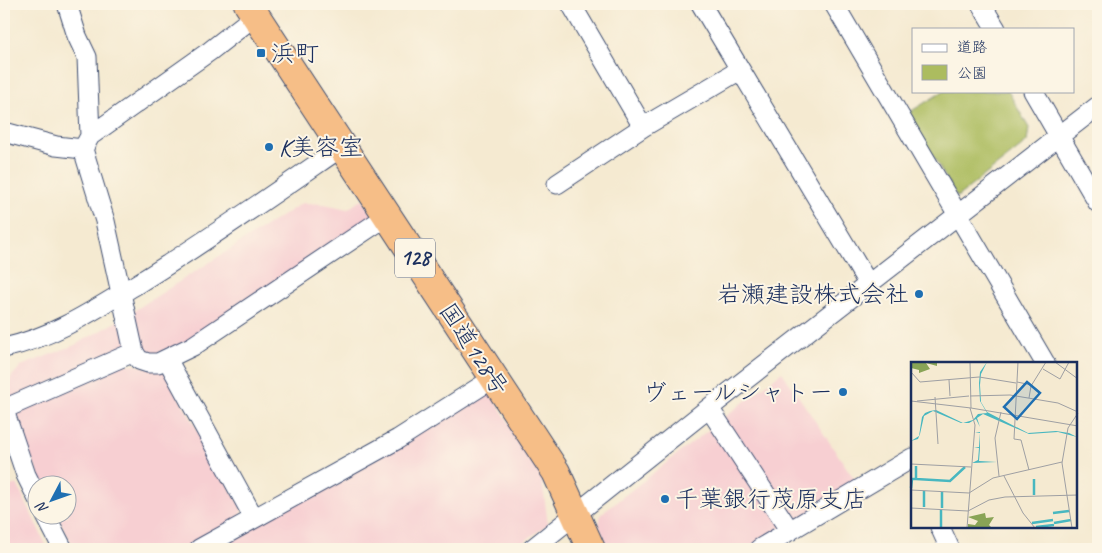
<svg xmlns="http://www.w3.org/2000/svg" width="1102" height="553" font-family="Caveat,'Klee One',sans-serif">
<rect width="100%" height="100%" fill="#fcf5e5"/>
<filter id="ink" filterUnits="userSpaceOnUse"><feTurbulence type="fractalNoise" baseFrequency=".02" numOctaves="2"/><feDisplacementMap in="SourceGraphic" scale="10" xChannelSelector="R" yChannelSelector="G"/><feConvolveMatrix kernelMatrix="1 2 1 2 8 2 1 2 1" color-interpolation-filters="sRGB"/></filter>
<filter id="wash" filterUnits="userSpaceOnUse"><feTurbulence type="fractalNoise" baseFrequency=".0096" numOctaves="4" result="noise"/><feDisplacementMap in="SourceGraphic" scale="20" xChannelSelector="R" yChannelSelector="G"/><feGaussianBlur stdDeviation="1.12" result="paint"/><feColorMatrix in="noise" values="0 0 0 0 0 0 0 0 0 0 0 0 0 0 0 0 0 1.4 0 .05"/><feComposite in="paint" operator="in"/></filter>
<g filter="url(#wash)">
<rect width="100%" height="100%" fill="#f5ead1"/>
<path fill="#f7cfd2" d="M362 199 375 217 195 339 146 358 129 314 302 203 324 204 348 209Z
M123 318 129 348 12 400 6 383 21 366 75 345Z
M119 363 163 369 242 509 239 519 187 549H75L57 516H68V486L43 485 31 457 16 410Z
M782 372 859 486 747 549H608L599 526 601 514Z
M487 388 541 473 548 524 514 549H218L216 546Z
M17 484 48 549H4V488Z"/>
<path fill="#acbc5f" stroke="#64765e" d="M944 91H1008L1029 128 1027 142 957 197 908 113Z"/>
</g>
<g filter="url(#ink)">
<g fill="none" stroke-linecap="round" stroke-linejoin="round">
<g stroke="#3c4b6f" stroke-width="21">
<path id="minor" d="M67 4 77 36 87 57 90 136 83 149 105 221 134 352 139 360 148 363H158L193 346 387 216
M571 4 643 127
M701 4 869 285
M834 4 1045 363
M981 4 996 29
M1033 91 1098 203
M4 132 56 146 83 149
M90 136 210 51 256 15
M557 184 643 127 740 70
M4 348C54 337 94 310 137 284 207 241 275 193 343 146
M167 359 254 518
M709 408 790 531
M4 409 134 352
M4 410 26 475 38 499
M46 516 63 549
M940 527 950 549
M199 549 398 439 486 383 492 376
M532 549 709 408 1098 106
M759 549 912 458"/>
</g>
<g stroke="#3c4b6f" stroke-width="30">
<path id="highway" d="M248 4 556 472 591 549"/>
</g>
<use href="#minor" stroke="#fff" stroke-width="19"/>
<use href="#highway" stroke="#f6be87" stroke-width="28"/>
</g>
</g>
<g fill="#1f6fb2" stroke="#fcf5e5" stroke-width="2">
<rect x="256" y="48" width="10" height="10" rx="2.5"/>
<circle cx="269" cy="147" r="5"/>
<circle cx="919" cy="294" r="5"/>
<circle cx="843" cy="392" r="5"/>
<circle cx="665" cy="499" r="5"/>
</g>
<g text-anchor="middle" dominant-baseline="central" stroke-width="4" stroke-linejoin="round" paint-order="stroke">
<rect fill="#fcf5e5" stroke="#5e6a86" stroke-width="1" x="395" y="238.5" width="40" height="39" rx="4"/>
<g font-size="22" font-weight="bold" fill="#1b2f5e">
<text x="415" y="258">128</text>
</g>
<g font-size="24" fill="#1b2f5e" stroke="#fcf5e5" text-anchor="start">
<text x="271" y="53">浜町</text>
<text x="279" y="147">K美容室</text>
<text x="909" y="294" text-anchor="end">岩瀬建設株式会社</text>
<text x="833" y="392" text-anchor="end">ヴェールシャトー</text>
<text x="675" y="499">千葉銀行茂原支店</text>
</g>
<g font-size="24" fill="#1b2f5e" stroke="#fcf5e5">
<text transform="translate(474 349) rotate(57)">国道128号</text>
</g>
</g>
<g transform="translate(911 362)">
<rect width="166" height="166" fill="#f5ead1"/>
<path d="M0 0H26V4L15 1 19 7 8 11V8L0 6ZM74 151 75 156 83 155 78 163 81 166H57V162L64 163 67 159 57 155Z" fill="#89a456"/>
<path d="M76 0 70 12 69 23 70 40 76 50 117 71 145 69 158 71 166 75 147 70 118 72 72 52 66 56 69 65V86L84 87 69 86 68 99 86 100 84 106 86 100 61 101 67 98 68 86H63L68 85 69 71 64 70H69V65L65 57 58 61H50L22 49 13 54 9 72 7 77 0 79 8 74 11 55 14 51 19 49 25 48 52 61 62 58 67 52 76 51 69 39 68 21 69 10Z" fill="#48b7c0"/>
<path fill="none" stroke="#48b7c0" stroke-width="2.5" d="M5 117 39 119 54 105M123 117V133M0 126 1 117H5V104M13 145V129M31 146V130M142 151 158 149M121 161 142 158M143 161 160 158M30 165V148M125 165 143 163"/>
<path fill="none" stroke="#9e9fa3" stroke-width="1" d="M107 0 103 77 110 78 118 108M144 0 167 17M132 7 149 17 158 0M0 10 9 20 68 15 105 21M38 18 39 34M106 20 121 23M59 34 99 33 147 41 167 50M24 35 27 82M118 36 120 24 135 0M0 39 60 46 59 0M6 39 58 34M60 46 167 64M0 79V102M0 102 60 105M88 114 84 76 90 50M93 114 112 151 124 166M0 128 58 131 82 116 151 100M0 146 57 149 78 138 94 135 167 133M56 166 64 63 59 46M161 166 151 101 157 66 167 51"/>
<path fill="#1f6fb2" fill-opacity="0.15" stroke="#1f6fb2" stroke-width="2.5" d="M116 20 129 31 106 57 93 45Z"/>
<rect width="166" height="166" fill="none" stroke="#1b2f5e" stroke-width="2.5"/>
</g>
<rect width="1102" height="553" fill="none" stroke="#fcf5e5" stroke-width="20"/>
<rect x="912" y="28" width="162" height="65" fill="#fcf5e5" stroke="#a2a6af"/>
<rect x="922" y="44" width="25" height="8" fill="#ffffff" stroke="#a2a6af"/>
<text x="957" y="52" font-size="15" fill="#1b2f5e">道路</text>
<rect x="922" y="65" width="25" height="15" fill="#acbc5f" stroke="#a2a6af"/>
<text x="957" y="78" font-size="15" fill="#1b2f5e">公園</text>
<g transform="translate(52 500) rotate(229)"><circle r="24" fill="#fcf5e5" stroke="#a2a6af"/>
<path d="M0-4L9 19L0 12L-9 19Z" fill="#1f6fb2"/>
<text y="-8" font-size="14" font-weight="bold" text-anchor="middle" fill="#1b2f5e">N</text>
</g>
</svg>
